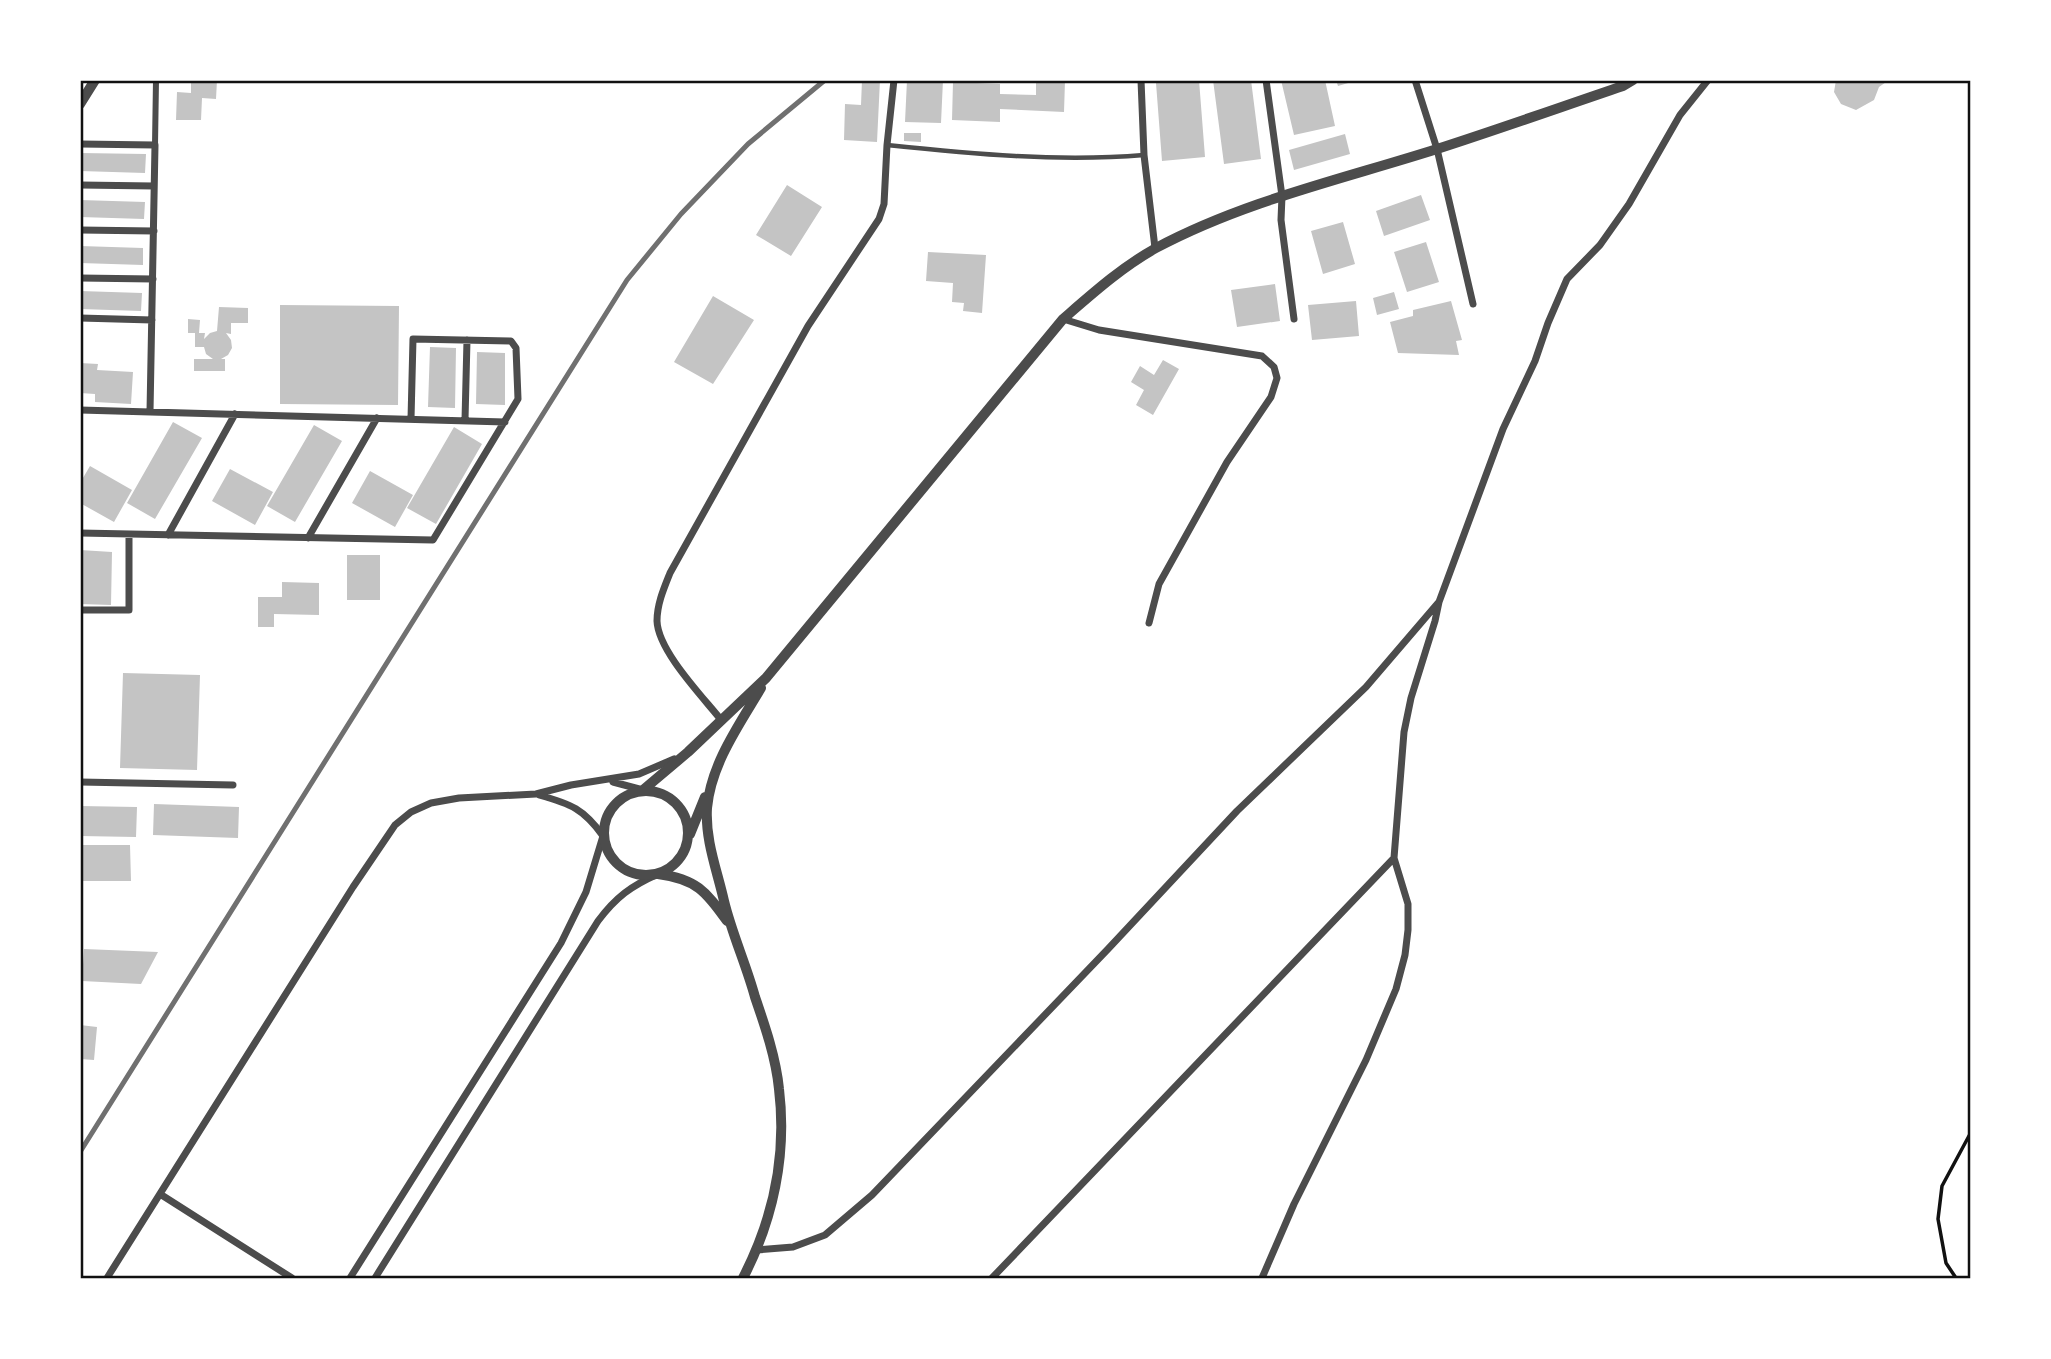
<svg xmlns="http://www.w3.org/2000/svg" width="2051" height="1359" font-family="'Fira Sans Condensed',sans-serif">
<rect width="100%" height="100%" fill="#fff"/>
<path fill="#c4c4c4" d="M191 80H217L216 99 202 98 201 120H176L177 92 191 93Z
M862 80H880L877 142 844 140 845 104 861 105Z
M907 80H943L941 123 905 122Z
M1036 80 1065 81 1064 112 1000 109V122L952 120 953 82 1000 84V94L1036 95Z
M1183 80H1199L1205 157 1162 161 1156 83Z
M1213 80H1251L1261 159 1224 164Z
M1281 80H1325L1335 126 1294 135Z
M1336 80H1355V81L1338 86Z
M1836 80H1889L1879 87 1874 100 1856 110 1841 104 1834 92Z
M904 133H921V142L904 141Z
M1345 134 1350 154 1294 170 1289 150Z
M80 153 146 154 145 173 80 171Z
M787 185 822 207 791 256 756 235Z
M1421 195 1430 220 1384 236 1376 211Z
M80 200 145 202 144 219 80 217Z
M1343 222 1355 264 1323 274 1311 231Z
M1426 242 1439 282 1407 292 1394 252Z
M80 246 143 248V265L80 263Z
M928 252 986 255 982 313 963 311 964 303 952 302 953 283 926 281Z
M1275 284 1280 321 1237 327 1231 290Z
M80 291 142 293 141 311 80 309Z
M1394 292 1399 309 1377 315 1373 298Z
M713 296 754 320 713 384 674 362Z
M1356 301 1359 336 1312 340 1308 305Z
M1451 301 1462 340 1456 341 1459 355 1398 353 1390 322 1413 316V310Z
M280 305 399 306 398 405 280 404Z
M219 307 248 308V323H231V334L226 333 231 340 232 348 228 355 221 359H225V371H194V359H213L206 354 204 347H195V333H188V319L200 320 199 333H205L204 339 210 333 217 331Z
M430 347 456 348 455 408 428 407Z
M477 352 505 353V405L476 404Z
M1163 360 1179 369 1153 415 1136 405 1144 390 1131 382 1140 366 1154 375Z
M80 363 98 364 97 370 133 372 131 404 95 402V394L80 393Z
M173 422 202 438 155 519 127 503Z
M314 425 342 441 295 522 267 506Z
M454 427 482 444 436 524 407 508Z
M90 466 132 490 114 522 80 503V483Z
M230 469 273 492 255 525 212 501Z
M370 471 413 495 395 527 352 503Z
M80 550 112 552 111 605 80 604Z
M347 555H380V600H347Z
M282 582 319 583V615L274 614V627H258V597H282Z
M123 673 200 675 197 770 120 768Z
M154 804 239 807 238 838 153 835Z
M80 806 137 807 136 837 80 836Z
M80 845H130L131 881H80Z
M84 949 158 952 141 984 82 981Z
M80 1025 97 1027 94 1060 80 1059Z"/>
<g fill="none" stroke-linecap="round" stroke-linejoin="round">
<path stroke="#111" stroke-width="3.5" d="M1956 1278 1946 1263 1938 1219 1942 1186 1970 1134"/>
<path stroke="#4c4c4c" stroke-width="4.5" d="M887 145C972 154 1058 162 1144 155"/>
<path stroke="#4c4c4c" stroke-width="6" d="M155 145 156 80"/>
<path stroke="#4c4c4c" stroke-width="7" d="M1141 80 1144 155 1155 248
M1266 80 1282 196 1281 220 1294 319
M1415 80 1437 149 1473 304
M80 144 155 145 150 412
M80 185 154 186
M80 230 154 231
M80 278 153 279
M80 318 152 320
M1063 319 1099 330 1262 356 1274 367 1277 378 1271 397 1227 462 1159 584 1149 623
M80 410 505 422
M465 420 467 340
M80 533 433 540 518 399 516 348 511 341 413 339 411 419
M168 535 235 414
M308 538 377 418
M80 610H129V534
M722 721C703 697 658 651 657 621 657 604 664 588 670 573L808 326 879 219 884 204 887 145 894 80
M80 782 233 785
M613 782 643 790
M160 1194 292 1278
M757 1250 793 1247 825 1235 872 1195 1108 949 1237 811 1366 687 1438 603
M107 1278 353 887 395 825 411 812 431 803 459 798 536 794 571 785 639 774 674 759
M350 1278 561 943 586 892 603 836C584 809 571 804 539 795
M375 1278 598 921C616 897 631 886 658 874
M992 1278 1394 858
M1262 1278 1294 1204 1366 1060 1396 989 1405 955 1408 930V904L1394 858 1404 732 1411 698 1435 621 1439 602 1503 429 1535 361 1548 323 1567 279 1600 245 1629 204 1680 115 1708 80"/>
<path stroke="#4c4c4c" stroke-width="10" d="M80 104 95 80
M643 790 688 752 766 678 1063 319C1093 293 1122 267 1156 248 1244 201 1343 179 1437 149 1499 129 1561 107 1623 86L1633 80
M604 833a42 42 0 1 1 84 0a42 42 0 1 1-84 0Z
M690 834 705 797
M658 874C696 879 706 891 727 921
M743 1278C773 1220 787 1155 779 1089 776 1058 765 1026 755 997 746 964 732 934 724 901 717 870 705 840 707 808 711 764 739 725 761 688"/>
<path stroke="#707070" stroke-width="5" d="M80 1152 627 280 681 214 748 144 825 80"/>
</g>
<rect width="2051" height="1359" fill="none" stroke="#ffffff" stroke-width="164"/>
<rect x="82" y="82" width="1887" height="1195" fill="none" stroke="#111" stroke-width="2.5"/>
</svg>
